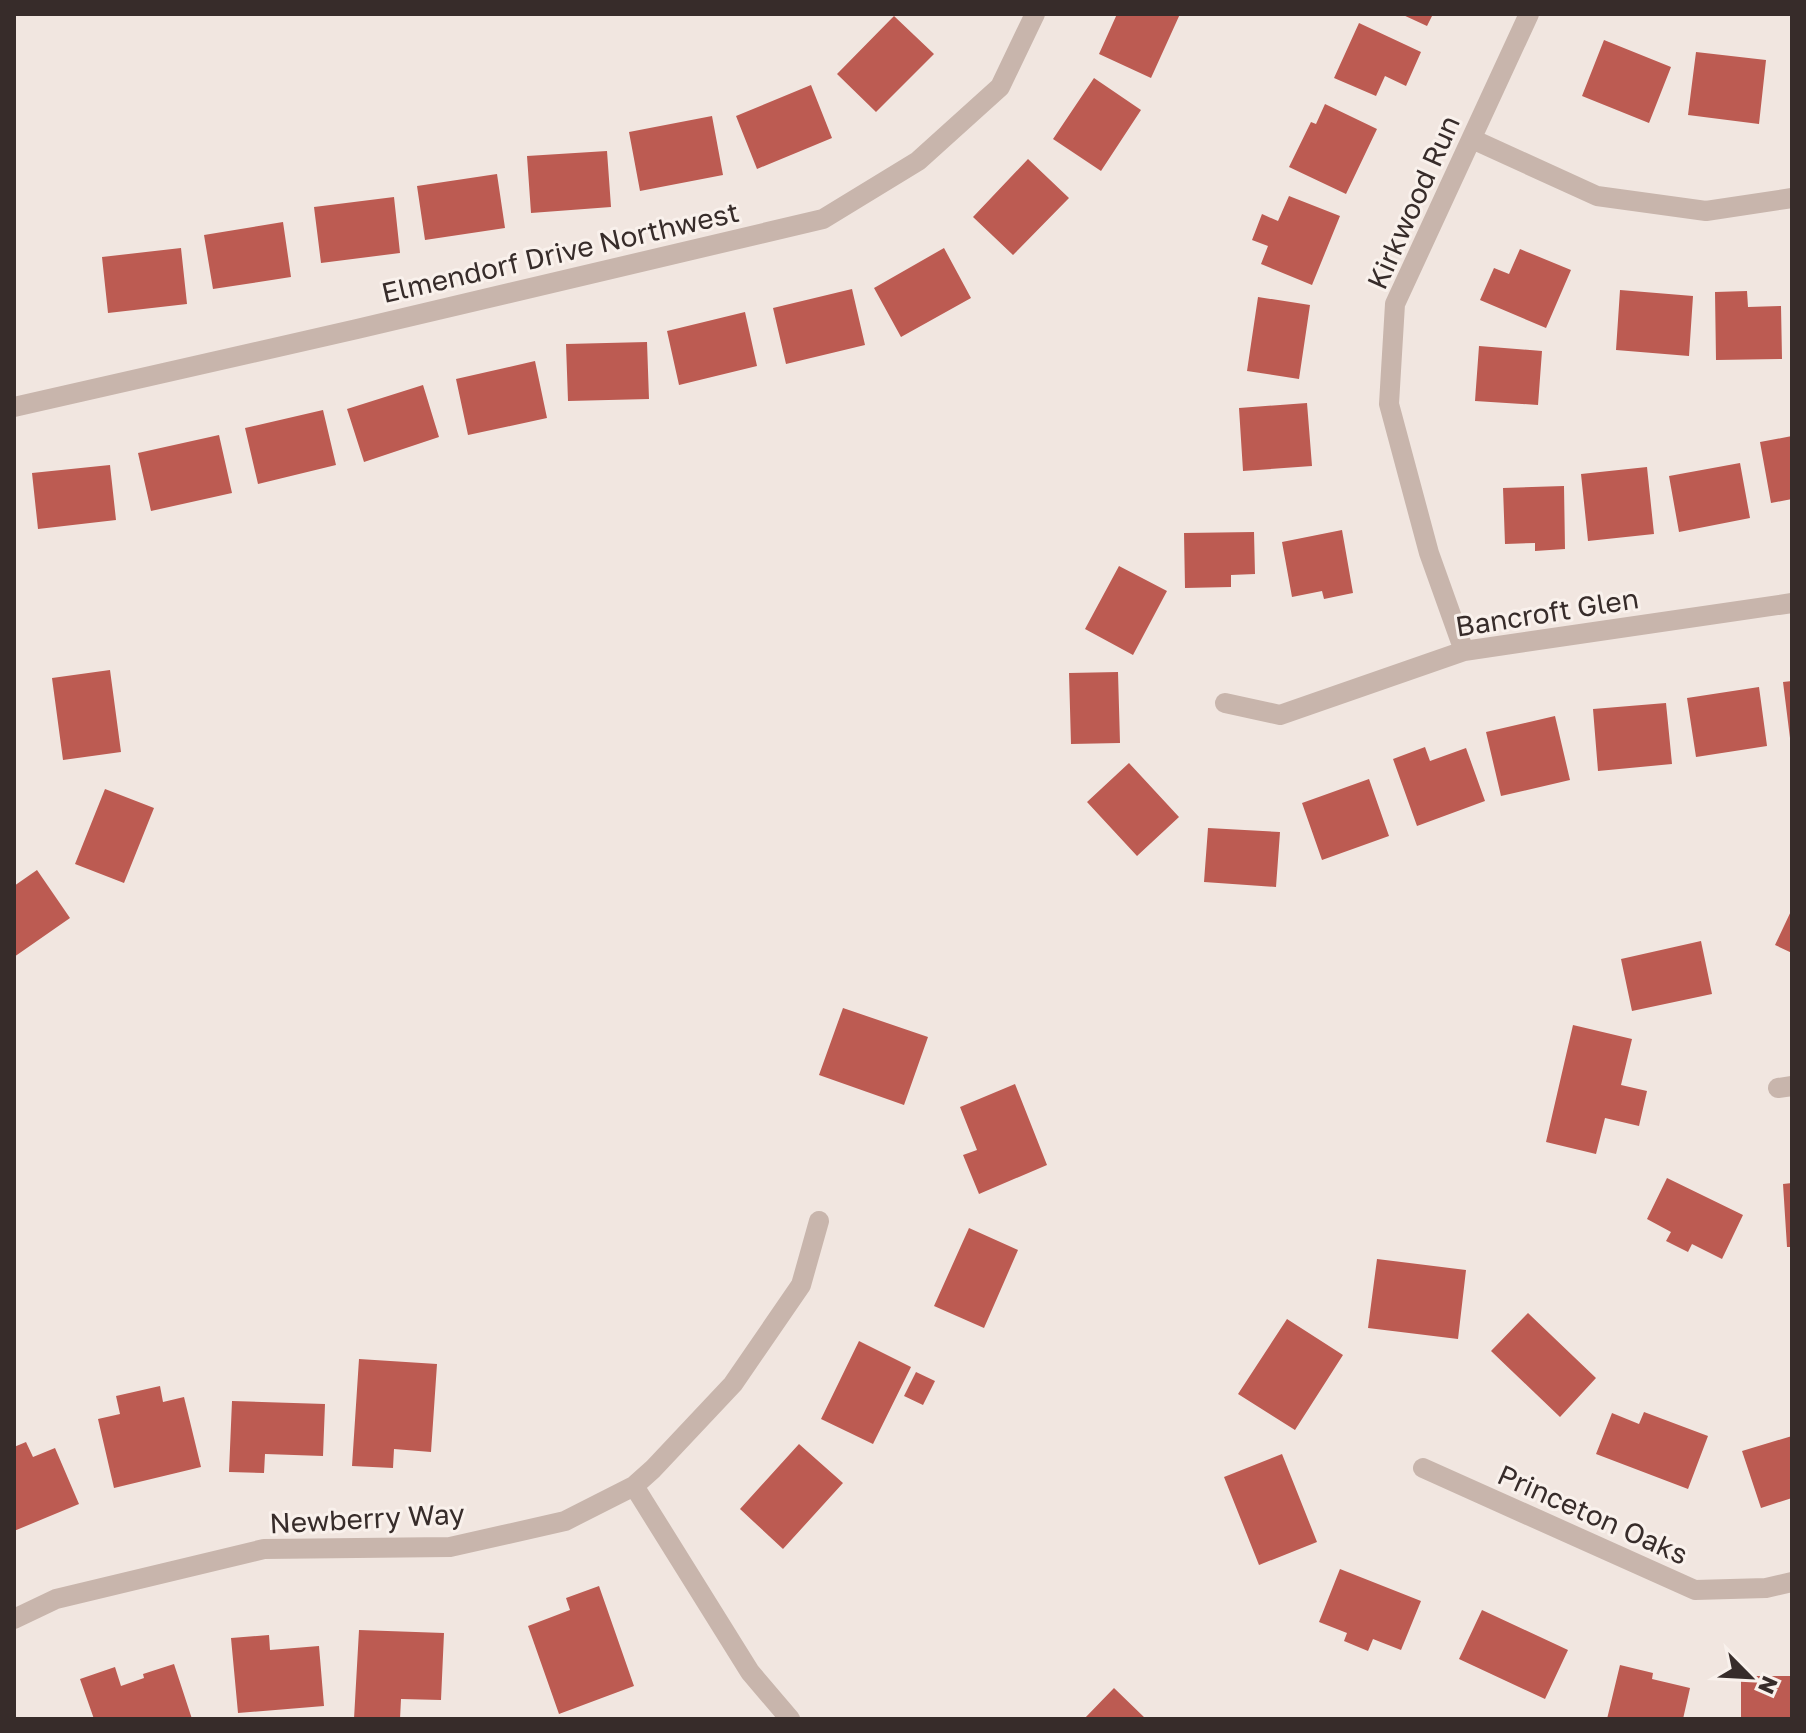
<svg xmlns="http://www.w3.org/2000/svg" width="1806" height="1733" font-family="'Golos Text',sans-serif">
<rect width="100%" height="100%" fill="#f1e6e0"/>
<path fill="#bc5b52" d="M1117 14H1180L1151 78 1099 54Z
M1401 14H1433L1427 26Z
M894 16 934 54 876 112 837 74Z
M1359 23 1421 52 1406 86 1385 76 1376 96 1334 78Z
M1604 40 1671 67 1649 123 1582 96Z
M1696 52 1766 60 1759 124 1688 115Z
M1094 78 1141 110 1101 171 1053 139Z
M811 85 832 138 757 169 736 116Z
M1325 104 1377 129 1346 194 1289 167 1311 122 1316 124Z
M712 116 723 175 640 191 629 132Z
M607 151 611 207 531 213 527 156Z
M1028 159 1069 198 1013 255 973 217Z
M497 174 505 228 425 240 417 186Z
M1289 196 1340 216 1312 285 1261 264 1268 246 1252 240 1262 214 1278 221Z
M394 197 400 253 321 263 314 207Z
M283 222 291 277 213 289 204 235Z
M181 248 187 304 108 313 102 257Z
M944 248 971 298 901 337 874 288Z
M1520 249 1571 270 1546 328 1480 300 1494 268 1509 274Z
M852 289 865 345 786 364 773 308Z
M1620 290 1693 296 1689 356 1616 350Z
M1747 291 1748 307 1781 306 1782 359 1716 360 1715 292Z
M1258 297 1310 305 1299 379 1247 371Z
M745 312 757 366 679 385 667 331Z
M647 342 649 399 568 401 566 344Z
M1479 346 1542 351 1538 405 1475 401Z
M535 361 547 418 468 435 456 379Z
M423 385 439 437 364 462 347 409Z
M1307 403 1312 466 1243 471 1239 408Z
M323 410 336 465 258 484 245 428Z
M219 435 232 493 151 511 138 453Z
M1792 436V499L1771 503 1760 442Z
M1740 463 1750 518 1679 532 1669 476Z
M110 465 116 520 38 529 32 473Z
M1647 467 1654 534 1588 541 1581 474Z
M1564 486 1565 549 1535 551V543L1505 544 1503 488Z
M1342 530 1353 593 1324 599 1322 591 1292 597 1282 542Z
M1254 532 1255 574 1231 575V587L1185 588 1184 533Z
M1119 566 1167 591 1133 655 1085 629Z
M110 670 121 752 63 760 52 678Z
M1118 672 1120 743 1071 744 1069 673Z
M1792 681V738H1790L1783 682Z
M1759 687 1767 746 1696 757 1687 698Z
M1666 703 1672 764 1598 771 1593 709Z
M1555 716 1570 780 1501 796 1486 732Z
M1425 747 1430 761 1466 748 1485 801 1417 826 1393 759Z
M1129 763 1179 817 1137 856 1087 802Z
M1369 779 1389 836 1322 860 1302 803Z
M105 789 154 808 124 883 75 864Z
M1208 828 1280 832 1276 887 1204 882Z
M37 870 70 918 14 957V886Z
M1792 909V953L1775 945Z
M1701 941 1712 994 1632 1011 1621 959Z
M843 1008 928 1037 904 1105 819 1075Z
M1573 1025 1632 1039 1621 1085 1647 1091 1639 1126 1605 1118 1596 1154 1546 1142Z
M1015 1084 1047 1165 979 1194 963 1155 977 1150 960 1107Z
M1667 1178 1743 1215 1722 1259 1692 1244 1688 1252 1666 1241 1671 1232 1647 1219Z
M1792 1183V1247H1787L1783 1184Z
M969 1228 1018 1250 984 1328 934 1306Z
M1377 1259 1466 1270 1458 1339 1368 1328Z
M1528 1313 1596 1378 1560 1417 1491 1351Z
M1287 1319 1343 1355 1295 1430 1238 1394Z
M859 1341 911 1367 873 1444 821 1419Z
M359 1359 437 1364 431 1452 394 1449 393 1468 352 1466Z
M916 1372 935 1381 923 1405 904 1396Z
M160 1386 163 1402 184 1397 201 1467 114 1488 98 1419 120 1414 116 1396Z
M232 1401 325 1404 323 1456 265 1454 264 1473 229 1472Z
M1644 1412 1708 1436 1688 1489 1596 1454 1612 1413 1639 1424Z
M1792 1436V1498L1761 1508 1742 1451Z
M26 1442 33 1457 55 1448 79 1504 14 1531V1447Z
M799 1444 843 1483 783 1549 740 1509Z
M1282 1454 1317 1542 1259 1565 1224 1477Z
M1340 1569 1421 1601 1401 1650 1373 1639 1368 1651 1344 1641 1347 1633 1319 1622Z
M599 1586 634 1686 559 1714 528 1626 570 1610 566 1598Z
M1482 1610 1568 1650 1545 1699 1459 1659Z
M359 1630 444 1633 441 1700 401 1699 400 1719H354Z
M269 1635 270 1650 319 1646 324 1706 238 1713 231 1638Z
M174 1664 192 1719H94L80 1679 115 1667 121 1686 144 1678 143 1674Z
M1620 1665 1653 1673 1652 1679 1690 1688 1683 1719H1607Z
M1741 1676H1792V1719H1741Z
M1114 1688 1146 1719H1084Z"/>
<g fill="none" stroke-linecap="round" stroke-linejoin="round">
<path stroke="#c8b5ac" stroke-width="20" d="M1472 139 1597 196 1706 211 1792 198
M14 407 357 329 823 219 918 161 1000 87 1035 14
M1464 651 1429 553 1389 404 1395 304 1529 14
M1225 703 1280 715 1464 651 1792 603
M1778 1088 1792 1086
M1423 1468 1695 1590 1766 1588 1792 1582
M634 1486 750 1672 790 1719
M14 1619 56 1599 264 1549 450 1547 565 1521 634 1486 653 1469 733 1384 801 1285 819 1221"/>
</g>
<g text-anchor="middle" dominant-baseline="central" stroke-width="6" stroke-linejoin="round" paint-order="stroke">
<g font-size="28" fill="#372c2a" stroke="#f9f1ec">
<text transform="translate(1413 202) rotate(-66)">Kirkwood Run</text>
<text transform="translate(560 252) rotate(-13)">Elmendorf Drive Northwest</text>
<text transform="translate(1547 612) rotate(-9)">Bancroft Glen</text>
<text transform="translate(1593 1514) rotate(24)">Princeton Oaks</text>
<text transform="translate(367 1518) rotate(-3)">Newberry Way</text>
</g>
</g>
<rect width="1806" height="1733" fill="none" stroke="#372c2a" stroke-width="32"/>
<g transform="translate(1750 1677) rotate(114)" stroke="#f9f1ec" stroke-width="6" paint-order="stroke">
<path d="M0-6L14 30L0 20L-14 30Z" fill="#372c2a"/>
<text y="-12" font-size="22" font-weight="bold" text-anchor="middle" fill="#372c2a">N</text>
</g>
</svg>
